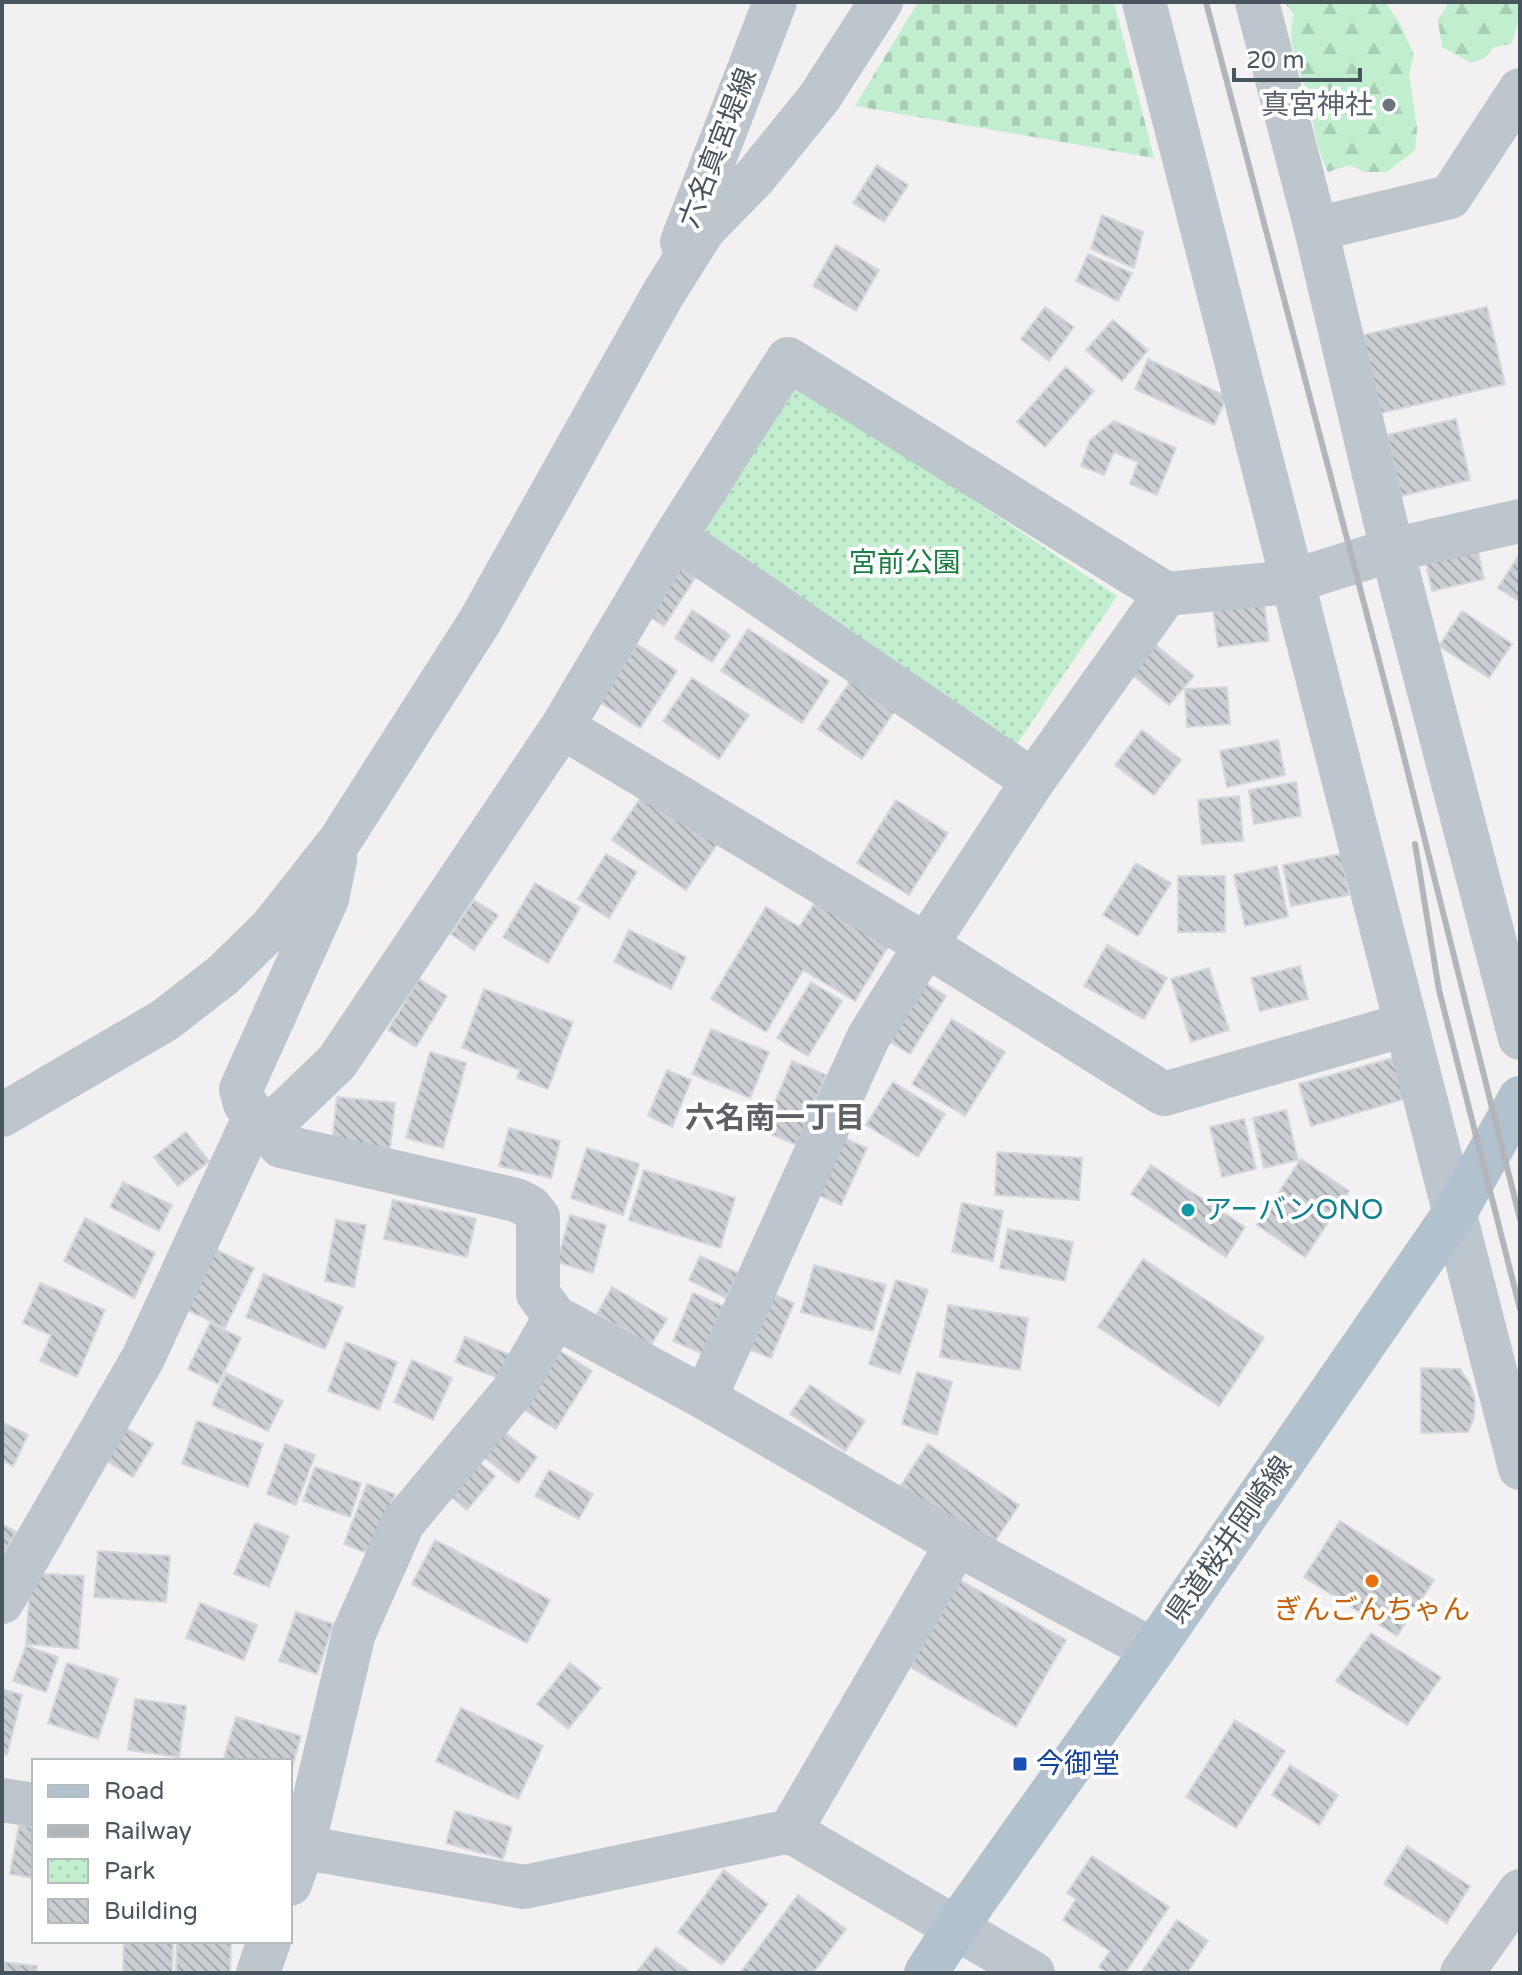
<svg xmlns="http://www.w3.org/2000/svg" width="1522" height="1975" font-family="'Varela Round','Noto Sans JP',sans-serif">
<defs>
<pattern id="forest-firs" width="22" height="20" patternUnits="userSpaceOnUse" patternTransform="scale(2)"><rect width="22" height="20" fill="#c1eece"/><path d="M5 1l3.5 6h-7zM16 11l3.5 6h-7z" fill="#a7ceb3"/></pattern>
<pattern id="cemetery-stones" width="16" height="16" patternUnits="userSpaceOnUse" patternTransform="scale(2)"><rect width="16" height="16" fill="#c1eece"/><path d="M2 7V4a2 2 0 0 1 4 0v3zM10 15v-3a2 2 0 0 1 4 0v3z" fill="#a7ceb3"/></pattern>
<pattern id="park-dots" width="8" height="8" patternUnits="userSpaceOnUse" patternTransform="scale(2)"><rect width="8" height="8" fill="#c1eece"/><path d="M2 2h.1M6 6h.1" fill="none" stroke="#a7ceb3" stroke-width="1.8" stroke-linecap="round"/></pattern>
<pattern id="building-back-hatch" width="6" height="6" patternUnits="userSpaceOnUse" patternTransform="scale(2)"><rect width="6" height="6" fill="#caced2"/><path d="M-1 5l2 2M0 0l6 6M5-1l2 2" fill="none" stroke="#a6aaae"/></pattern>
</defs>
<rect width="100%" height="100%" fill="#f2f0f0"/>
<path fill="url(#forest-firs)" d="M1284 2H1385L1399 22 1414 55 1409 74 1417 128 1415 150 1387 172H1364L1350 165 1328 172C1316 148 1314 125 1308 99 1301 69 1285 47 1294 14Z
M1449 2H1520V16L1511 44 1494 47 1485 58 1471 63 1442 47 1438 20Z"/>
<path fill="url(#cemetery-stones)" d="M918 2H1114L1154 158 855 106Z"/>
<path fill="url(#park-dots)" d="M794 381 1117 596 1017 744 694 530Z"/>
<path fill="url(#building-back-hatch)" stroke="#d4d7db" stroke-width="2" d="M877 165 908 185 884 222 853 203Z
M1102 215 1143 232 1134 268 1091 249Z
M836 245 879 270 856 311 813 286Z
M1088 254 1132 273 1118 301 1076 281Z
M1045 307 1074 327 1049 361 1021 339Z
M1487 307 1505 384 1381 413 1363 335Z
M1113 320 1148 350 1122 381 1086 350Z
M1148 359 1227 397 1214 425 1135 389Z
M1066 367 1094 391 1045 447 1017 422Z
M1456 419 1470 480 1401 496 1387 435Z
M1114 421 1176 448 1157 495 1130 484 1138 462 1114 452 1104 475 1081 466 1090 440Z
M1475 538 1484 579 1432 591 1426 564Z
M1519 555H1520V602L1498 588Z
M672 560 697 575 664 626 640 610Z
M1264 603 1269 641 1218 647 1213 609Z
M692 610 730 635 712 662 675 638Z
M1462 611 1512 644 1489 678 1439 646Z
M748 629 829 681 802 723 721 671Z
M1152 642 1194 676 1169 705 1128 671Z
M637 644 677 671 640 728 600 702Z
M854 676 898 706 862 759 818 729Z
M692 678 749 715 719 759 663 721Z
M1227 687 1230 724 1187 727 1185 689Z
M1142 730 1181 760 1154 795 1115 765Z
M1278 740 1285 775 1227 787 1220 751Z
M1296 782 1301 816 1254 824 1249 790Z
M644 793 718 843 686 890 612 840Z
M1239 796 1243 841 1202 844 1198 800Z
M896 800 948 833 909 895 857 863Z
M606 854 637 872 609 918 578 899Z
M1341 854 1349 895 1291 906 1283 865Z
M1136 863 1171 883 1138 936 1103 915Z
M1277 866 1288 917 1245 926 1234 875Z
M1178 876H1225V932H1178Z
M535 883 580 908 548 963 503 937Z
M474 900 498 915 474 950 451 934Z
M816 901 889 945 855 1001 803 970 766 1032 711 999 766 907 799 927Z
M629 930 686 957 671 989 614 962Z
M1107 945 1167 978 1144 1019 1084 986Z
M1300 966 1308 999 1260 1011 1251 978Z
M1209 968 1229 1030 1191 1042 1171 979Z
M419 979 447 996 416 1047 388 1030Z
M920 980 946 996 910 1054 884 1038Z
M811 982 842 1001 808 1056 777 1038Z
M484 989 573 1022 548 1089 517 1078 520 1070 462 1048Z
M952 1019 1005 1052 965 1116 912 1084Z
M711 1029 769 1052 750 1098 692 1074Z
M430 1052 466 1063 443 1148 406 1138Z
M1400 1056 1411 1097 1311 1126 1299 1084Z
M792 1061 826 1075 797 1145 763 1131Z
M667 1070 691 1080 672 1127 648 1116Z
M893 1082 945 1114 918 1157 866 1125Z
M337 1097 395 1103 390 1148 332 1141Z
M1286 1110 1298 1160 1264 1168 1253 1118Z
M1244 1119 1256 1169 1222 1177 1210 1127Z
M509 1128 560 1141 551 1178 499 1166Z
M186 1132 209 1161 178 1186 154 1157Z
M842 1137 867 1148 841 1205 816 1194Z
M587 1148 639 1164 623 1215 571 1198Z
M997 1152 1082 1158 1079 1200 995 1195Z
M1301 1159 1349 1191 1305 1257 1257 1225Z
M1151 1165 1245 1227 1226 1257 1131 1194Z
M644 1170 735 1198 720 1248 629 1220Z
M123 1182 172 1205 159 1231 110 1207Z
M393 1200 476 1219 467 1257 384 1239Z
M962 1203 1003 1211 993 1261 952 1252Z
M570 1215 606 1225 593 1273 557 1262Z
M85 1218 155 1253 134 1298 64 1261Z
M336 1220 366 1225 354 1287 325 1281Z
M1008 1229 1073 1242 1065 1281 1000 1268Z
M208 1246 254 1268 225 1328 179 1306Z
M700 1256 738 1273 726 1298 689 1280Z
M1143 1259 1264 1338 1219 1406 1098 1327Z
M814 1265 886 1285 873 1331 801 1312Z
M264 1274 343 1307 325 1349 246 1317Z
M896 1280 928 1290 900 1374 869 1364Z
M40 1283 105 1310 77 1377 40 1361 51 1335 23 1323Z
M612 1287 667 1319 651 1345 597 1314Z
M761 1289 794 1303 771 1358 738 1345Z
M693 1293 723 1306 703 1354 673 1341Z
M948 1305 1028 1318 1020 1370 940 1357Z
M210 1323 241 1338 218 1384 188 1369Z
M465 1337 514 1356 504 1380 455 1362Z
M346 1342 397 1362 379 1410 328 1391Z
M555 1348 592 1371 556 1429 519 1407Z
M412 1360 452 1378 433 1420 394 1402Z
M1421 1368 1460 1369 1470 1384 1475 1400 1474 1417 1468 1432 1421 1433Z
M917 1372 952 1382 937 1435 902 1424Z
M226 1373 283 1401 268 1431 212 1405Z
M810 1385 865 1421 845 1451 790 1414Z
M197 1421 263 1444 248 1487 182 1464Z
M2 1422 28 1435 13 1466 2 1460Z
M496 1426 537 1457 518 1483 477 1452Z
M125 1427 153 1444 133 1477 105 1460Z
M285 1444 315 1455 296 1505 267 1494Z
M928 1444 1019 1505 991 1547 900 1487Z
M473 1457 495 1476 467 1510 444 1491Z
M315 1467 361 1483 350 1517 303 1501Z
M549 1470 593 1494 579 1519 535 1496Z
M367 1484 395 1494 372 1555 344 1544Z
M1340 1521 1434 1580 1397 1636 1304 1577Z
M255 1523 289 1536 269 1587 234 1574Z
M2 1524 16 1532 2 1557Z
M435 1540 550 1600 527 1643 412 1584Z
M98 1551 170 1556 166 1602 94 1597Z
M31 1573 84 1576 78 1649 26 1644Z
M960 1580 1066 1640 1016 1727 910 1667Z
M200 1603 257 1625 244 1660 186 1638Z
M296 1612 333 1624 317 1674 279 1661Z
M1371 1633 1441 1677 1407 1725 1336 1681Z
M26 1646 58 1657 46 1692 13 1681Z
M67 1663 118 1679 98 1739 48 1723Z
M570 1663 601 1688 568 1729 537 1704Z
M2 1689 22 1695 7 1755 2 1754Z
M135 1699 186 1706 179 1757 128 1750Z
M461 1708 543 1746 518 1799 436 1761Z
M236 1717 301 1736 290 1775V1761H223Z
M1235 1720 1285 1751 1236 1828 1186 1797Z
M1290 1765 1338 1795 1319 1825 1272 1795Z
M455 1811 512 1827 503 1859 446 1843Z
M19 1825 34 1827V1878L10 1874Z
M1407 1846 1470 1886 1447 1923 1384 1884Z
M1092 1856 1169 1907 1125 1973H1108L1099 1967 1110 1951 1063 1920 1076 1899 1067 1893Z
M724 1870 768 1904 722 1965 678 1932Z
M798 1895 846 1929 813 1973H740Z
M1177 1920 1208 1941 1187 1973H1141Z
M124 1941H173L172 1973H123Z
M177 1941H231L230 1973H176Z
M656 1947 691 1973H636Z
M2 1962 37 1966 36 1973H2Z"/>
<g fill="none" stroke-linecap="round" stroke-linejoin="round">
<path stroke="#bcc6cc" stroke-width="44" d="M1144 2 1520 1468
M1257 2 1316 229 1392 550 1520 1038
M1316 229 1450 197 1520 90
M682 242 775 2
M675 537 1033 781
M562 727 926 945 1164 1094 1404 1025
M335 860 327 899 241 1089 245 1104 281 1146 516 1200 530 1207 538 1217V1294L555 1317 705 1398 957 1544 1153 1650
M2 1115 165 1020 223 975 271 928 339 842 480 621 663 294 704 229 755 177 819 98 881 2
M267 1129 337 1062 562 727 675 537 788 359 1166 594 1290 582 1392 550 1520 521
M705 1398 868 1038 926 945 1033 781 1166 594
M2 1602 143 1358 255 1116
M2 1800 34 1805
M790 1831 957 1544
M290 1845 524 1887 790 1831 1033 1973
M290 1884 303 1847 354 1633 403 1523 513 1391 555 1317
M258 1973 269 1941
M1462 1973 1520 1891"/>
<path stroke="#b1c2ce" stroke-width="44" d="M926 1973 956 1927 1153 1650 1456 1211 1520 1098"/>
<path stroke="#b2b6ba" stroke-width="6" d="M1206 2 1397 729 1520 1219
M1415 844 1439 990 1520 1309"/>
</g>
<circle fill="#6b7280" stroke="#fff" stroke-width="3" cx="1389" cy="105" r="8"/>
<circle fill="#0f9aa8" stroke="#fff" stroke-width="3" cx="1188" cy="1210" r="8"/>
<circle fill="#e8710a" stroke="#fff" stroke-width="3" cx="1372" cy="1581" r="8"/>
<rect fill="#1a4fb4" stroke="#fff" stroke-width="3" x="1012" y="1756" width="16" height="16" rx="4"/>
<g text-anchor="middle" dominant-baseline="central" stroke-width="8" stroke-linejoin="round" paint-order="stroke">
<g font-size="28" fill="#5b616d" stroke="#fff" text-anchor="end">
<text x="1373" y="105">真宮神社</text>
</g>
<g font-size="28" fill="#49555d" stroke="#fff">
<text transform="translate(718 148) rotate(-69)">六名真宮堤線</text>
<text transform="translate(1229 1540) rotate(-55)">県道桜井岡崎線</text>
</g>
<g font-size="28" fill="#1b7d43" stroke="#fff">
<text x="905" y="563">宮前公園</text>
</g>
<g font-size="28" fill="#0d838f" stroke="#fff" text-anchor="start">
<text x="1204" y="1210">アーバンONO</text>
</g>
<g font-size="28" fill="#c56008" stroke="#fff">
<text x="1372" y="1610">ぎんごんちゃん</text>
</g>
<g font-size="28" fill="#164399" stroke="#fff" text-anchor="start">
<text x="1036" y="1764">今御堂</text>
</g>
<g font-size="30" font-weight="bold" fill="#5d6165" stroke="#fff">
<text x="775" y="1118">六名南一丁目</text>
</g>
</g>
<rect width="1522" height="1975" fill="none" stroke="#49555d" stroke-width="8"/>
<rect x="32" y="1759" width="260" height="184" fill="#ffffff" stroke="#b6bbbe" stroke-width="2"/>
<rect x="48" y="1785" width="40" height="12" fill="#b1c2ce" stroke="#b6bbbe" stroke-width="2"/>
<text x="104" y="1799" font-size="24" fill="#49555d">Road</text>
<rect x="48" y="1825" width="40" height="12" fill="#b2b6ba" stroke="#b6bbbe" stroke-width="2"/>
<text x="104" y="1839" font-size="24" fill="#49555d">Railway</text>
<rect x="48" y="1859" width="40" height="24" fill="url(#park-dots)" stroke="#b6bbbe" stroke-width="2"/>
<text x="104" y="1879" font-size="24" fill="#49555d">Park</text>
<rect x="48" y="1899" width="40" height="24" fill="url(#building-back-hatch)" stroke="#b6bbbe" stroke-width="2"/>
<text x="104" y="1919" font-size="24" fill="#49555d">Building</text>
<path d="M1234 68v12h126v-12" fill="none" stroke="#49555d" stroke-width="4"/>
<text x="1246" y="68" font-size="24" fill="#49555d" stroke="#ffffff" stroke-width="6" paint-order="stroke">20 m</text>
</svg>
